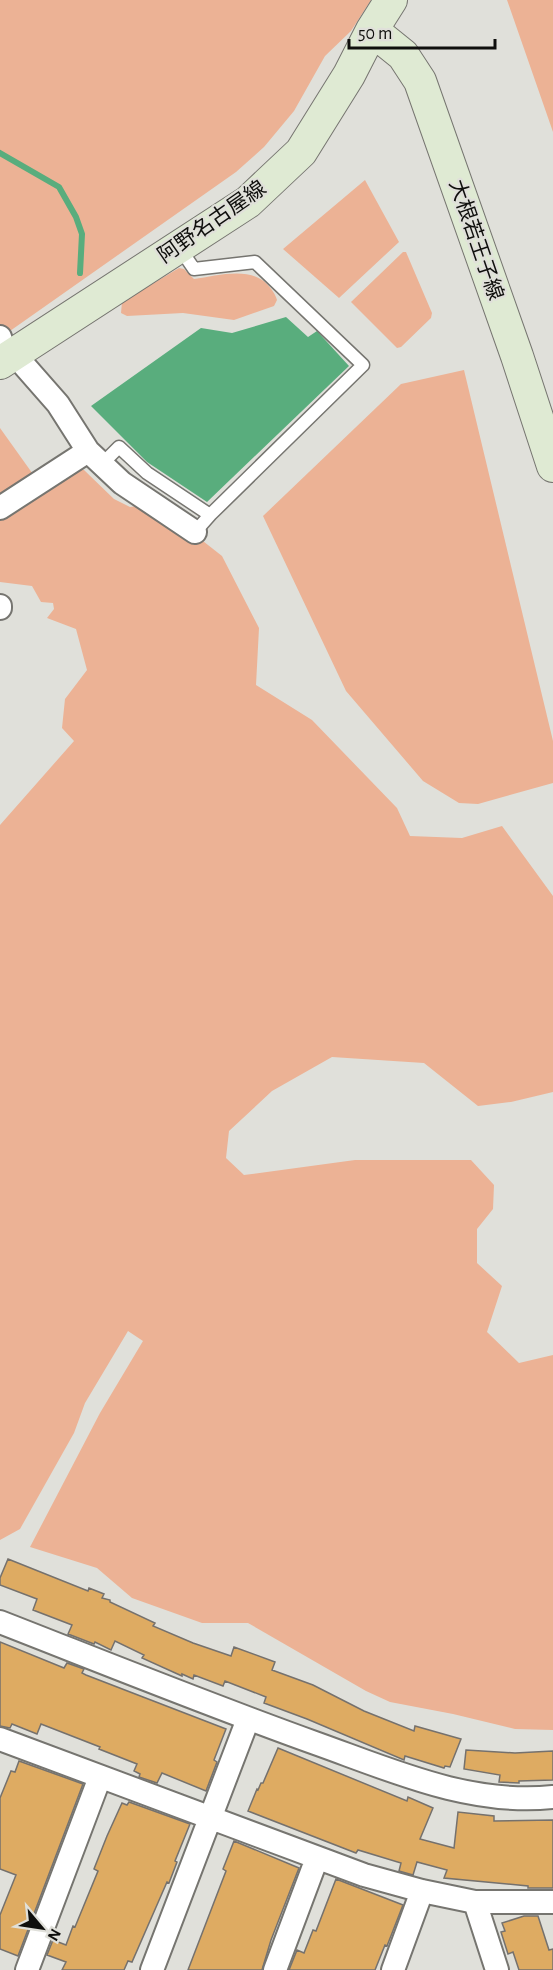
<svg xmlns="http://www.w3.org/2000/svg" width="553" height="1970" font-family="'Alegreya Sans','Noto Sans JP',sans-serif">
<rect width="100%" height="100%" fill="#e0e0da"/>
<path fill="#ecb295" d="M0 0H371L351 31 325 56 294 111 264 147 236 172 0 338Z
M507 0H553V132Z
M365 180 399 242 339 298 283 249Z
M403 252H406L432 313 431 318 401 347 397 348 351 302Z
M179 268 184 269 194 279C217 276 249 266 267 284 272 290 275 293 277 300L274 306 234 320 183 313 127 316 121 313 122 302Z
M464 370 553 741V783L478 804 459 803 423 781 346 691 263 516 401 384Z
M0 428 35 477 0 500Z
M73 468 84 470 114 499 130 507 146 505 194 534 222 556 259 628 256 685 312 720 397 808 410 836 462 838 502 826 553 896V1092L511 1102 478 1106 424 1063 332 1057 272 1091 229 1131 226 1158 244 1175 355 1160H471L494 1185 493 1209 477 1229V1263L502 1286 487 1332 519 1363 553 1355V1730L515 1729 453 1714 390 1702 366 1691 248 1623H202L132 1598 97 1568 30 1547 100 1413 143 1341 128 1331 85 1403 74 1433 20 1529 0 1540V825L74 741 62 728 65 699 87 670 76 629 47 618 54 609 53 603 41 602 32 586 0 582V516Z"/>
<path fill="#59ad7d" d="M286 317 308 337 317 331 349 366 207 502 147 462 91 406 201 328 232 333Z"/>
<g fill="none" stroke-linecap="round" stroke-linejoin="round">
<path stroke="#59ad7d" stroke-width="6" d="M0 153 59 187 76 217 82 234 80 273"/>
</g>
<path fill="#deab62" stroke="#75716d" stroke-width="1.5" d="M8 1559 88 1591 89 1588 104 1594 102 1598 110 1600V1602L155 1623 153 1626 193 1643 231 1656 234 1647 275 1662 272 1670 313 1685 364 1711 414 1731 415 1726 461 1739 450 1767 445 1766 444 1768 405 1756 404 1760 307 1719 264 1703 266 1697 225 1681 223 1686 194 1675 193 1679 182 1674V1676L142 1658 144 1655 115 1641 111 1650 95 1642 94 1644 68 1634 72 1625 33 1610 37 1599 0 1585V1578Z
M0 1642 64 1668 67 1663 84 1669 82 1673 86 1675 226 1729 214 1760 217 1762 206 1791 162 1773 157 1783 139 1777 140 1774 134 1771 137 1764 99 1749 100 1747 41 1724 37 1734 12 1724 10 1728 0 1726Z
M278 1748 407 1801 408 1797 433 1808 420 1839 454 1848 458 1812 494 1816V1821L553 1820V1888H528V1886L444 1878 447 1870 417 1862 413 1875 399 1871 401 1863 358 1850 356 1853 248 1811 257 1789 258 1790 261 1783H263Z
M466 1750 515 1753 553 1751V1780L519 1781V1783L499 1782 500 1775 464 1769Z
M19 1761 83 1784 18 1956 0 1949V1915L16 1875 0 1869V1798L11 1771 15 1772Z
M129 1802 190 1824 175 1861 177 1862 169 1883 167 1882 132 1962 128 1961 124 1970H62L66 1962 47 1955 53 1940 66 1945 73 1926 75 1927 98 1871 94 1869 107 1836 122 1803 127 1805Z
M234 1841 299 1868 271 1940 262 1970H188L226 1871 223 1869Z
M336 1879 403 1905 387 1946 385 1945 375 1970H289L297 1950 304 1953 313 1930 316 1931Z
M524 1916H538L549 1950 553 1949V1970H519L513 1952 508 1954 501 1932 505 1931 502 1923Z"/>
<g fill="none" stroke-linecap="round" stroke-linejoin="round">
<g stroke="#767570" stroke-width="15">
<path id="lane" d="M179 247 194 269 255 262 363 365 210 515
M102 464 119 447 147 473 210 515 195 532"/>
</g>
<g stroke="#767570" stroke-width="26">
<path id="street" d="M0 337 7 359
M88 451 122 483 195 532
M0 508 88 451 58 404 22 363 17 353
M0 606V608
M0 1622C105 1663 209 1705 315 1743 391 1770 470 1806 553 1797
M0 1739 364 1875 422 1891 475 1902H553
M475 1902 497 1970
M27 1970 100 1777
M152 1970 248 1719
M275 1970 317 1858
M393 1970 422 1891"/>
</g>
<g stroke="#767570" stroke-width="34">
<path id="secondary" d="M372 30 403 55 420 81 517 356 553 466
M0 363 248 202 301 152 349 75 372 30 391 0"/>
</g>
<use href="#lane" stroke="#fff" stroke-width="12"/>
<use href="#street" stroke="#fff" stroke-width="22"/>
<use href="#secondary" stroke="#dfead3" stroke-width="32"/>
</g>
<g text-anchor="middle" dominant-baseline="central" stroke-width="4.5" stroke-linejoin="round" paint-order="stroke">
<g font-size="21" fill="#0f0f0d" stroke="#e0e0da">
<text transform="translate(212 222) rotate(-35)">阿野名古屋線</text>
<text transform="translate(476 240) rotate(71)">大根若王子線</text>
</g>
</g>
<g transform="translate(42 1928) rotate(119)" stroke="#e0e0da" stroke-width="4.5" paint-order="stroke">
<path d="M0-4.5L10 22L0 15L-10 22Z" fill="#0f0f0d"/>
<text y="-9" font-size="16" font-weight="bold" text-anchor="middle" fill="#0f0f0d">N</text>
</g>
<path d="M349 39v9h146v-9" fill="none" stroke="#0f0f0d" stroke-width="3"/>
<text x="358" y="39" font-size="18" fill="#0f0f0d" stroke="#e0e0da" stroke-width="4.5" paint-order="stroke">50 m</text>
</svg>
